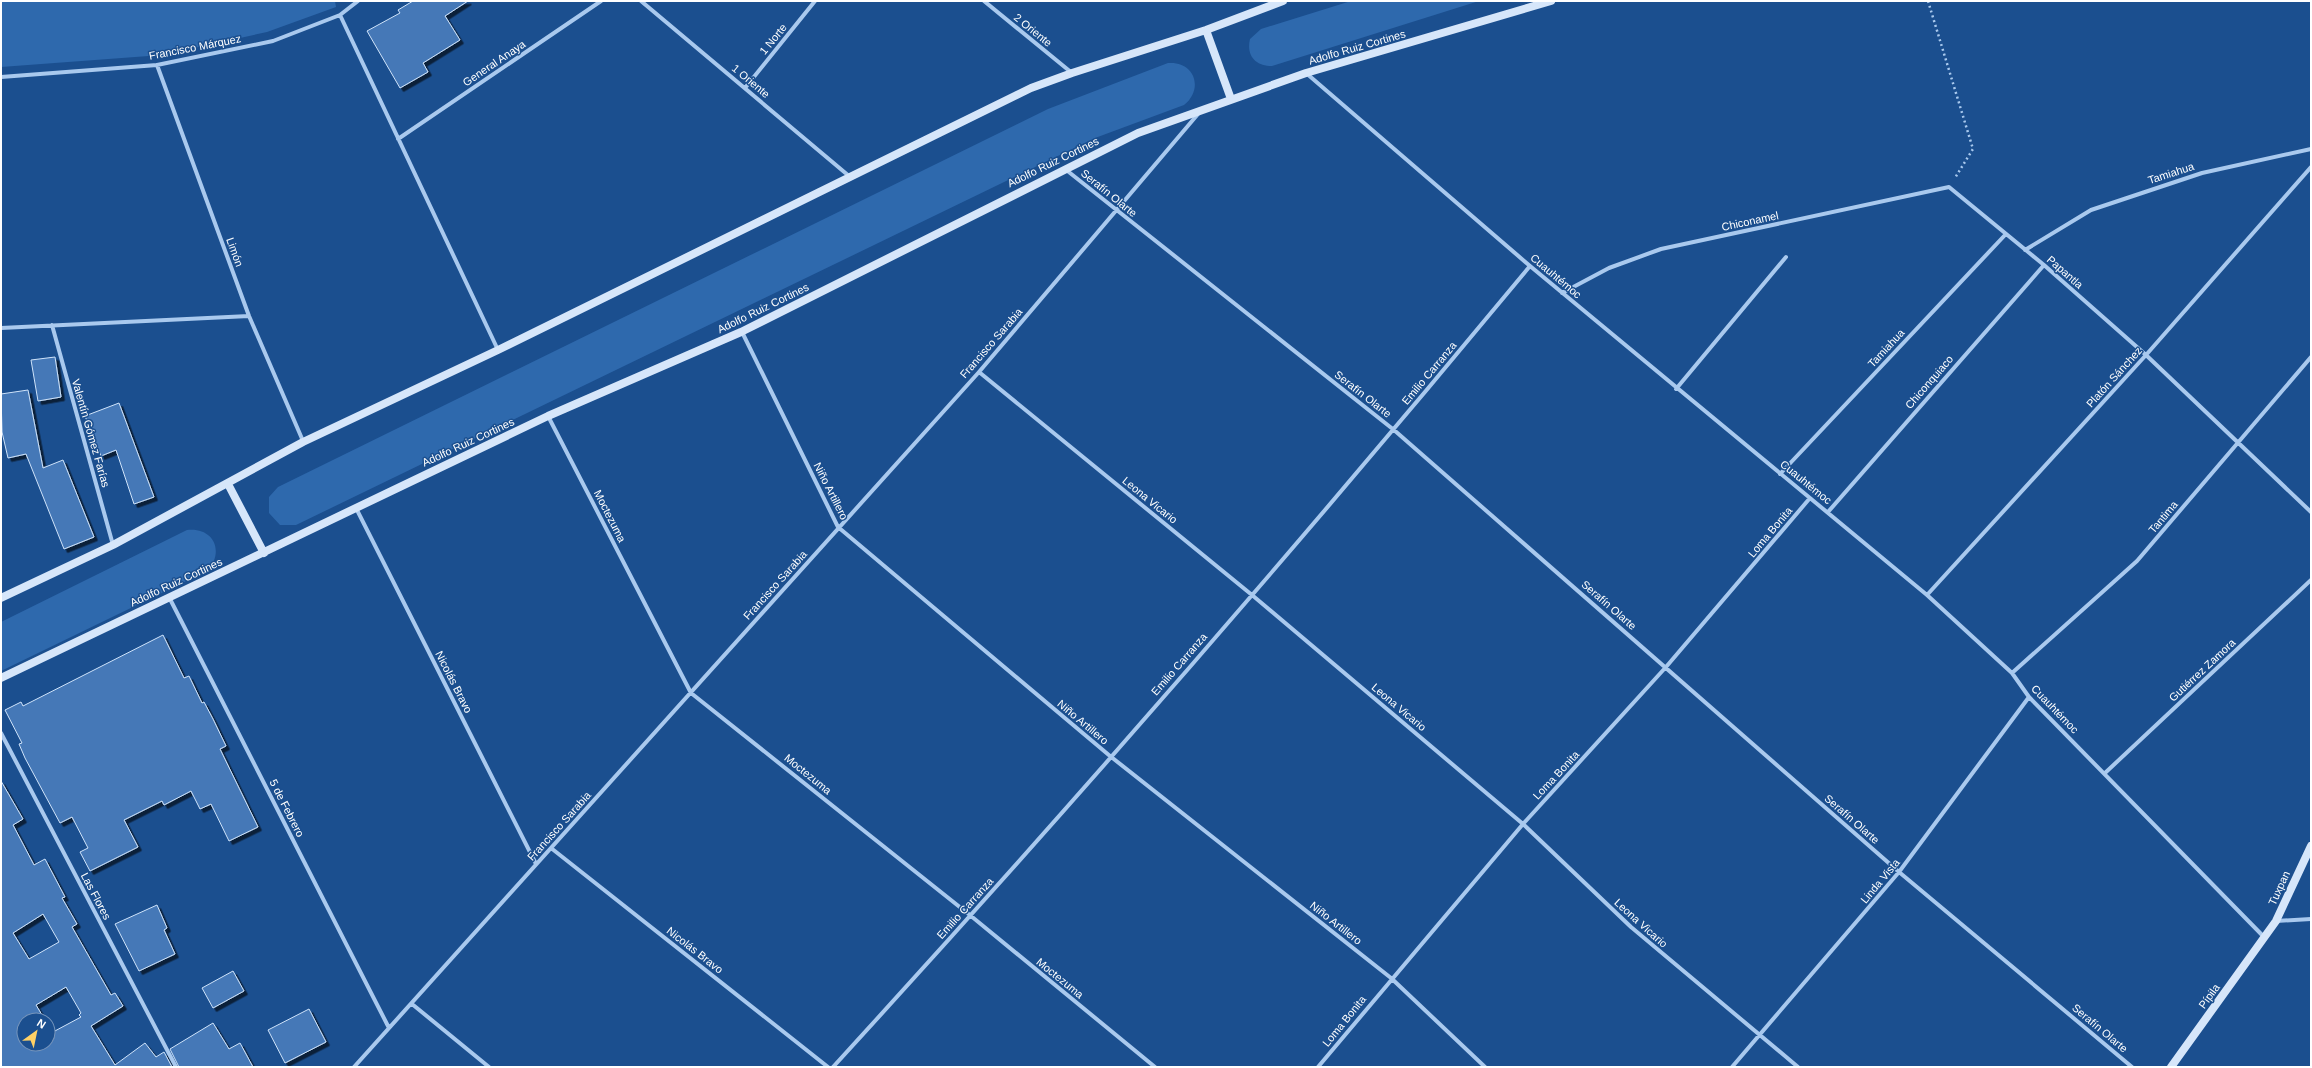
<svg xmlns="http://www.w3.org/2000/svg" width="2312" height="1068" font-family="Arial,sans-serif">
<defs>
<filter id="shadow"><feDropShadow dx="3.5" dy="3.5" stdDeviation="0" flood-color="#0009"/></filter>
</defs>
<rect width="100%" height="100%" fill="#1b4f8f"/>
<path fill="#2e69ad" d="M1 1H335L336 7 267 32 162 55 1 67Z
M1351 1H1479L1272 66C1256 66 1246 56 1250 39L1261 29Z
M1168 63C1195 61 1204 89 1184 105L1095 138 296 525H280L269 513V497L278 487 1048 109Z
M187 530C214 527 225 552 207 571L1 671V622Z"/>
<path fill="#4478b7" stroke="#cfe3fa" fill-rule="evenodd" filter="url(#shadow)" d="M413 1H468L445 16 460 40 423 63 428 72 400 88 367 31 400 13 398 10Z
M55 357 61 397 38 401 31 360Z
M28 390 43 468 63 460 94 537 64 549 26 454 8 458 2 432 1 394Z
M119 403 154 497 134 504 116 450 101 456 85 416Z
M163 635 184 678 189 676 202 703 204 702 213 719 226 746 220 749 258 827 229 841 211 804 200 809 191 791 164 805 162 801 124 820 138 847 90 871 80 852 88 848 72 817 60 823 25 758 19 744 22 743 5 710 21 702 23 706Z
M1 781 23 819 13 825 34 865 45 859 65 897 62 898 77 924 72 927 111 995 115 993 123 1006 91 1026 115 1065 145 1043 156 1057 164 1052 172 1067H1ZM43 914 59 942 29 959 13 933ZM66 987 81 1013 79 1015 81 1017 53 1032 48 1025V1044H24V1020H45L36 1005Z
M157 905 167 928 164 930 175 954 139 971 115 924Z
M233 971 244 991 213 1008 202 988Z
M309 1009 326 1042 285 1063 268 1030Z
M213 1023 229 1049 240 1043 253 1067H179L170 1049Z"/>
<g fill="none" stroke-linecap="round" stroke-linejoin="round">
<path stroke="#a9c9ee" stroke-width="2.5" stroke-dasharray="2 3" stroke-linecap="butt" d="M1928 1 1973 149 1955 178"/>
<path stroke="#a9c9ee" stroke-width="4" d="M641 1 849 176
M984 1 1072 73
M340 15 498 350
M157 65 249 316 303 441
M1306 73 1530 266 1927 595 2012 673 2029 697 2264 937
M1 77 157 65 273 41 340 15 358 1
M745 88 815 1
M398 139 601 1
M1065 169 1394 430 1899 872 2132 1067
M2025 250 2091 210 2202 173 2311 149
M1562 293 1609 268 1661 249 1949 187 2044 265 2146 355 2311 512
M52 325 113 545
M1 328 249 316
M742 332 838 527 1110 756 1391 978 1485 1067
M979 372 1252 595 1523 824 1631 927 1798 1067
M1676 389 1786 257
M548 416 691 693 971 916 1155 1067
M1780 474 2005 235
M356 508 536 864
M1828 512 2044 265
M1927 595 2146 355 2311 167
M169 597 389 1028
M2012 673 2137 561 2311 357
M1 733 176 1067
M2105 773 2311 580
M551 848 828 1067
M2276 921 2311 919
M412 1004 489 1067
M354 1067 979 372 1198 114
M833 1067C1072 806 1304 539 1530 266
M1318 1067 1523 824 1666 667 1810 498
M1732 1067 1899 872 2029 697"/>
<path stroke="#d6e6fa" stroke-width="8" d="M1206 30 1231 99
M228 484 264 553
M1 598 113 545 303 442 498 350 1031 88 1072 73 1206 30 1283 1
M1 678 548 416 741 332 1138 133 1306 73 1551 1
M2171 1067 2276 921 2311 846"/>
</g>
<g text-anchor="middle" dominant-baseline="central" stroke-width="3" stroke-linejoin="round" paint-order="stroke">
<g font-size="11" fill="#fff" stroke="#1b4f8f">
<text transform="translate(1033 30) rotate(39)">2 Oriente</text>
<text transform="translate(773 39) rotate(-51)">1 Norte</text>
<text transform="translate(195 47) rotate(-11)">Francisco Márquez</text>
<text transform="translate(1357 47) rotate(-16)">Adolfo Ruiz Cortines</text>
<text transform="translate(494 63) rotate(-34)">General Anaya</text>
<text transform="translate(751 81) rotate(40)">1 Oriente</text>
<text transform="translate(1053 162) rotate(-26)">Adolfo Ruiz Cortines</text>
<text transform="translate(2171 173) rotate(-18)">Tamiahua</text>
<text transform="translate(1109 193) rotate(39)">Serafín Olarte</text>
<text transform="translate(1750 221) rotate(-12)">Chiconamel</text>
<text transform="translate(235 252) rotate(70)">Limón</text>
<text transform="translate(2065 272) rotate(41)">Papantla</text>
<text transform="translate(1556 276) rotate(40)">Cuauhtémoc</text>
<text transform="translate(763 308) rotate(-26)">Adolfo Ruiz Cortines</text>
<text transform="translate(991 343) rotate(-49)">Francisco Sarabia</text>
<text transform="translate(1886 348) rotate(-47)">Tamiahua</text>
<text transform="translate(1429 373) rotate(-50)">Emilio Carranza</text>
<text transform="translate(2114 377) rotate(-48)">Platón Sánchez</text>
<text transform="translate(1929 382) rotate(-49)">Chiconquiaco</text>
<text transform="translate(1363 394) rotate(38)">Serafín Olarte</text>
<text transform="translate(91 433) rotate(74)">Valentín Gómez Farías</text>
<text transform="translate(468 442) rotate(-25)">Adolfo Ruiz Cortines</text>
<text transform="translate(1806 482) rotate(39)">Cuauhtémoc</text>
<text transform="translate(831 491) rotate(63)">Niño Artillero</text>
<text transform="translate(1150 500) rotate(39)">Leona Vicario</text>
<text transform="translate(610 516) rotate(63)">Moctezuma</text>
<text transform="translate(2163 517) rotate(-50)">Tantima</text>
<text transform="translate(1770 532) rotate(-50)">Loma Bonita</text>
<text transform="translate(176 582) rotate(-25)">Adolfo Ruiz Cortines</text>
<text transform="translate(775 585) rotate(-48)">Francisco Sarabia</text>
<text transform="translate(1609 605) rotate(41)">Serafín Olarte</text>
<text transform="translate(1179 664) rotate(-49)">Emilio Carranza</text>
<text transform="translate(2202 670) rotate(-43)">Gutiérrez Zamora</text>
<text transform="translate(454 682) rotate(63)">Nicolás Bravo</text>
<text transform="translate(1399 707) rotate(40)">Leona Vicario</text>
<text transform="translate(2055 709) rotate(46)">Cuauhtémoc</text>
<text transform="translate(1083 722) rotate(40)">Niño Artillero</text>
<text transform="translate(808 774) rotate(39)">Moctezuma</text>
<text transform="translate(1556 775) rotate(-47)">Loma Bonita</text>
<text transform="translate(287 808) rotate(63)">5 de Febrero</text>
<text transform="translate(1852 819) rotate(41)">Serafín Olarte</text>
<text transform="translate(559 826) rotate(-48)">Francisco Sarabia</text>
<text transform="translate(1880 881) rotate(-50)">Linda Vista</text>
<text transform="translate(2279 888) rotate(-65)">Tuxpan</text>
<text transform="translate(96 896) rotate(62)">Las Flores</text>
<text transform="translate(965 908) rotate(-48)">Emilio Carranza</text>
<text transform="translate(1336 923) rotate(38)">Niño Artillero</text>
<text transform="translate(1641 923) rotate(42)">Leona Vicario</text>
<text transform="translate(695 950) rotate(38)">Nicolás Bravo</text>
<text transform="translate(1060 978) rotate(39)">Moctezuma</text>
<text transform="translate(2209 996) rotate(-54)">Pípila</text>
<text transform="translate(1344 1021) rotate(-51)">Loma Bonita</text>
<text transform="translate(2100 1028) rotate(40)">Serafín Olarte</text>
</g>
</g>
<rect width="2312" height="1068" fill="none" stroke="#ffffff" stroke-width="4"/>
<g transform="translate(36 1032) rotate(33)"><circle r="19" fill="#1b4f8f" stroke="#7695bc"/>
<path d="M0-3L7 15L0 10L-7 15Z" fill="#ffd166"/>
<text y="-6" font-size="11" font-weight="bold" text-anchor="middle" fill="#ffffff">N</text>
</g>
</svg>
